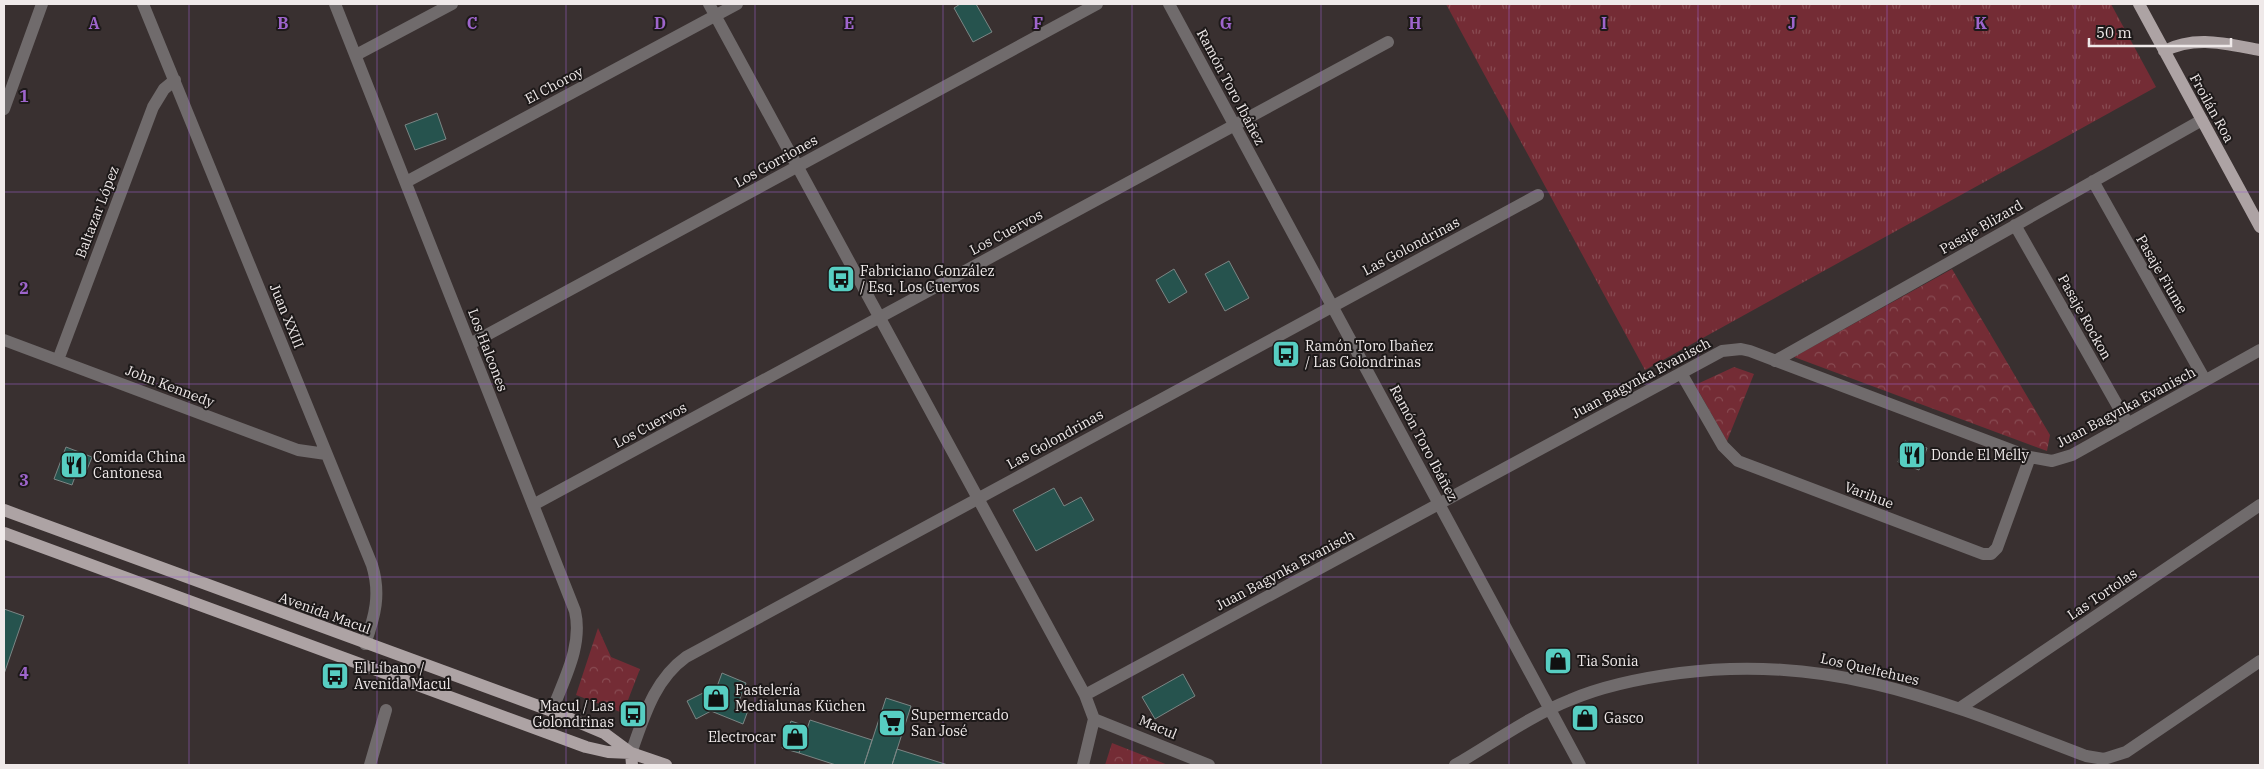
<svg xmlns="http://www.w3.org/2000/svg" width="2264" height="769" font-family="'IBM Plex Serif',serif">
<defs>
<pattern id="grass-tufts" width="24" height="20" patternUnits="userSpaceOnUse" patternTransform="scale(1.25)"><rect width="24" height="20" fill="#742c35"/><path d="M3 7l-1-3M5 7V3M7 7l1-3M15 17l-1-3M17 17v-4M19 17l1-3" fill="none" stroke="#884b52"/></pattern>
<pattern id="park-crowns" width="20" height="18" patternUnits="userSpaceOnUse" patternTransform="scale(1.25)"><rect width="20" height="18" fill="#742c35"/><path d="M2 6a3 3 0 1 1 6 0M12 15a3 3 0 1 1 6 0" fill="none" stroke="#884b52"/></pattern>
</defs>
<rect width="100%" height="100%" fill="#393030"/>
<path fill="url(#grass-tufts)" d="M1446 4H2111L2156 87 1645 370Z"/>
<path fill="url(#park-crowns)" d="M1952 269 2050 435 2047 451 1794 357Z
M1734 367 1754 374 1727 441 1695 385Z
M598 628 611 657 640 669 623 713 576 695Z
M1112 743 1168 765H1105Z"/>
<path fill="#26534e" stroke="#7b8584" d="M960 4H976L992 32 973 42 954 8Z
M437 113 446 139 415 150 405 125Z
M1229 261 1249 298 1225 311 1205 274Z
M1174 269 1187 292 1169 303 1156 280Z
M1905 441 1927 448 1919 470 1898 462Z
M66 447 92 457 84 477 76 474 72 485 54 479Z
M1054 488 1064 506 1081 497 1094 520 1036 551 1013 510Z
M4 609 24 616 4 674Z
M722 673 746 683 739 701 750 705 743 724 711 711 696 719 687 701 705 692 714 695Z
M1183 674 1195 696 1155 719 1142 697Z
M886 698 911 706 892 765H864Z
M810 720 872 740 864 765H836L799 753Z
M791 721 808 727 799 753 782 748Z
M897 749 948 765H892Z"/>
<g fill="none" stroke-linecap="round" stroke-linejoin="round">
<path stroke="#706b6c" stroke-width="12" d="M143 4 372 565C381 594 375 616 365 644
M335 4 575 611C583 646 564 679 552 711
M709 4 1085 695 1094 719 1083 765
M1169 4 1580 765
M356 55 452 4
M4 109 42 4
M2093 181 2205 380
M406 182 737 4
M2015 225 2128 424
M4 340 298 450 326 454
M470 344 1097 4
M58 360 153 107 164 89 175 80
M1775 361 2202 120
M1681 373 1723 446 1738 461 1983 554H1991L1997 548 2030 457
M533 505 1388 42
M1085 695 1722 351 1741 349 1750 351 2030 457 2052 461 2072 455 2260 350
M1960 708 2260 505
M1094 719 1209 765
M631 753C644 717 654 680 686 657L1538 195
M370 765 386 710
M1455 765C1493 743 1530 716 1570 700 1605 685 1642 678 1680 673 1832 653 1947 703 2086 756L2104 759 2126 752 2260 661"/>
<path stroke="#ada3a4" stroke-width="12" d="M2139 4 2260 227
M2164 51C2196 35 2226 44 2260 50
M4 510 552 711 604 733 631 753 666 765
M4 533 586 747 608 752 631 753
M631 753 632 765"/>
</g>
<path fill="none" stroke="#9e65cc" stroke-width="1" stroke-opacity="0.55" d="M189 4V765M377 4V765M566 4V765M755 4V765M943 4V765M1132 4V765M1321 4V765M1509 4V765M1698 4V765M1887 4V765M2075 4V765M4 192H2260M4 384H2260M4 577H2260"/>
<defs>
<g id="bus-square" transform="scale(1.4375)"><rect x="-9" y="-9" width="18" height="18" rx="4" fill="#57cec2" stroke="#1d1919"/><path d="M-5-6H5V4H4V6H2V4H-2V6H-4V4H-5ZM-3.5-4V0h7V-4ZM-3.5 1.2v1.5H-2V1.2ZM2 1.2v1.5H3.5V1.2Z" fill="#111"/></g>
<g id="restaurant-square" transform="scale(1.4375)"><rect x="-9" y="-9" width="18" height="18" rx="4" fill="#57cec2" stroke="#1d1919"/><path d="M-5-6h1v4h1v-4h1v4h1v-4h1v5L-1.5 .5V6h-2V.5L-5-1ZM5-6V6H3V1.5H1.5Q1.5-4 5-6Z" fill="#111"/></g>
<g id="shop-square" transform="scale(1.4375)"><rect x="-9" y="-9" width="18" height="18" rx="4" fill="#57cec2" stroke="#1d1919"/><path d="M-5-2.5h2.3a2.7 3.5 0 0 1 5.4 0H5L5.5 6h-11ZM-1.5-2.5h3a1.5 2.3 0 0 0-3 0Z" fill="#111"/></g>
<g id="supermarket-square" transform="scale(1.4375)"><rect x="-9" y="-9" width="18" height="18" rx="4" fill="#57cec2" stroke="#1d1919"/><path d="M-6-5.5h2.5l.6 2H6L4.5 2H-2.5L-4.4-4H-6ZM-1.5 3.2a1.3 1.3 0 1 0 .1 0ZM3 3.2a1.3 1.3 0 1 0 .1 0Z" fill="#111"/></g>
</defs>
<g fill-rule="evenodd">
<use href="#bus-square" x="841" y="279"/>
<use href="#bus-square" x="1286" y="354"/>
<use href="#restaurant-square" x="1912" y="455"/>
<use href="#restaurant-square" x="74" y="465"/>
<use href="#shop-square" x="1558" y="661"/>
<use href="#bus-square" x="335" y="676"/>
<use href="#shop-square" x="716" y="698"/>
<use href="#bus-square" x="633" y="714"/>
<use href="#shop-square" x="1585" y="718"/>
<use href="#supermarket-square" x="892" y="723"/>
<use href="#shop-square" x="795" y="737"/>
</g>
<g text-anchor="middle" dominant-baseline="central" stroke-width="4" stroke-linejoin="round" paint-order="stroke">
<g font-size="14" fill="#efe9e9" stroke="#1d1919">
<text transform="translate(554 85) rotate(-28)">El Choroy</text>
<text transform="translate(1231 87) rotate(62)">Ramón Toro Ibáñez</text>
<text transform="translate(2212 108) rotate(61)">Froilán Roa</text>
<text transform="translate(776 161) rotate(-29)">Los Gorriones</text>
<text transform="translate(97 212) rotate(-69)">Baltazar López</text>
<text transform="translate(1981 227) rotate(-30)">Pasaje Blizard</text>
<text transform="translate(1006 232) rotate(-28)">Los Cuervos</text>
<text transform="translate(1411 246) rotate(-28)">Las Golondrinas</text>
<text transform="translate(2162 274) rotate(60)">Pasaje Fiume</text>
<text transform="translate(287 316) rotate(68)">Juan XXIII</text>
<text transform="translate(2085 317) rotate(61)">Pasaje Rockon</text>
<text transform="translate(488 350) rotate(69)">Los Halcones</text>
<text transform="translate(1641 378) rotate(-28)">Juan Bagynka Evanisch</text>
<text transform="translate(170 386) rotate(21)">John Kennedy</text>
<text transform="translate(2126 407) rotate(-28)">Juan Bagynka Evanisch</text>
<text transform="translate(650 425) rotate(-28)">Los Cuervos</text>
<text transform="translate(1055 439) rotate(-29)">Las Golondrinas</text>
<text transform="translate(1424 443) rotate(62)">Ramón Toro Ibáñez</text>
<text transform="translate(1869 495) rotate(21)">Varihue</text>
<text transform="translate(1285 570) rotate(-28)">Juan Bagynka Evanisch</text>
<text transform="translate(2102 594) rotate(-34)">Las Tortolas</text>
<text transform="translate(325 613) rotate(20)">Avenida Macul</text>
<text transform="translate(1870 669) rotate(13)">Los Queltehues</text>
<text transform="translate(1158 727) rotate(23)">Macul</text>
</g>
<g font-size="14" fill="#efe9e9" stroke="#1d1919" text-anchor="start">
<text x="860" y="271">Fabriciano González<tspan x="860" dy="16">/ Esq. Los Cuervos</tspan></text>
<text x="1305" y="346">Ramón Toro Ibañez<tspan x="1305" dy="16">/ Las Golondrinas</tspan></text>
<text x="1931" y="455">Donde El Melly</text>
<text x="93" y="457">Comida China<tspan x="93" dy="16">Cantonesa</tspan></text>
<text x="1577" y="661">Tia Sonia</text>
<text x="354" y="668">El Líbano /<tspan x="354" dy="16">Avenida Macul</tspan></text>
<text x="735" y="690">Pastelería<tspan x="735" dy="16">Medialunas Küchen</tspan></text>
<text x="614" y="706" text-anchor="end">Macul / Las<tspan x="614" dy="16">Golondrinas</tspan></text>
<text x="911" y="715">Supermercado<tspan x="911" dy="16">San José</tspan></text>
<text x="1604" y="718">Gasco</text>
<text x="776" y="737" text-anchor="end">Electrocar</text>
</g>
</g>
<g font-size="16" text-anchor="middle" font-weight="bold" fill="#9e65cc" stroke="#1d1919" stroke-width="4" stroke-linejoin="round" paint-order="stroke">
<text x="94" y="29">A</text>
<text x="283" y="29">B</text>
<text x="472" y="29">C</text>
<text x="660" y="29">D</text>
<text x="849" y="29">E</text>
<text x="1038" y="29">F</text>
<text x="1226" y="29">G</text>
<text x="1415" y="29">H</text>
<text x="1604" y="29">I</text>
<text x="1792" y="29">J</text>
<text x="1981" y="29">K</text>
<text x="24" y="102">1</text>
<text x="24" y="294">2</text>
<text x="24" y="486">3</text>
<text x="24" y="679">4</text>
</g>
<rect width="2264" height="769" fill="none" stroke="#efe9e9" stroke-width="10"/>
<path d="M2089 38v8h142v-8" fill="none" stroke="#efe9e9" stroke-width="2.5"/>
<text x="2096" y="38" font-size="15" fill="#efe9e9" stroke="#1d1919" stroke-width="4" paint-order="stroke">50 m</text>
</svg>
